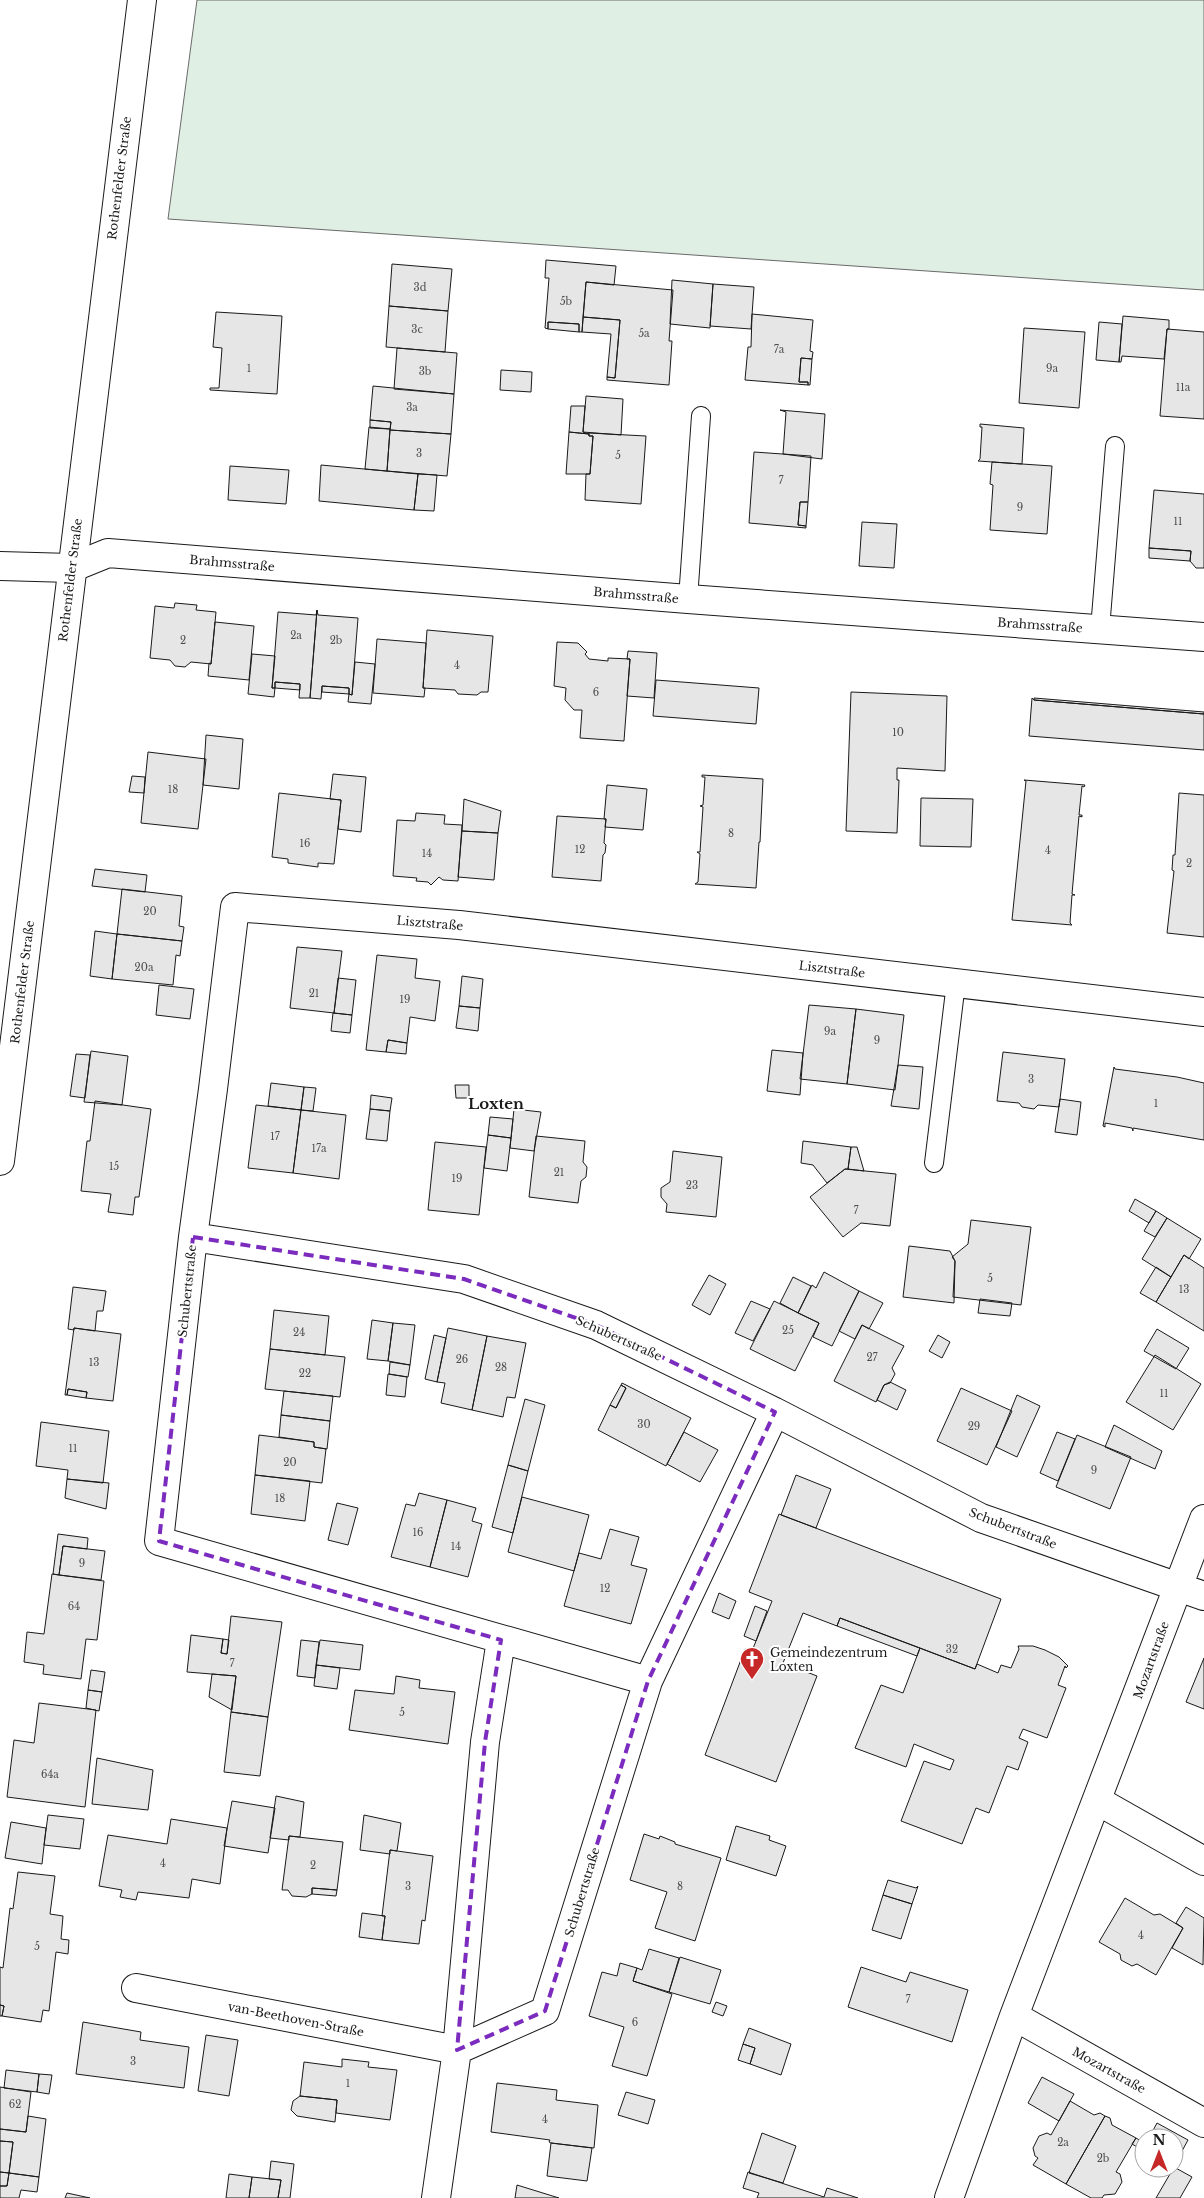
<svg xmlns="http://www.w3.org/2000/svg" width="1204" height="2198" font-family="'Libre Baskerville',serif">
<rect width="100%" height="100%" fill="#fff"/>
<path fill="#e0efe3" stroke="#6a6a6a" d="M197 0H1204V290L168 219Z"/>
<path fill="#e6e6e6" stroke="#1a1a1a" d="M546 260 616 266 614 285 586 282 582 332H579V324L548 322V329L545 328 549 278H545Z
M392 264 452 269 448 311 389 306Z
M672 280 713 284 710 328 670 324Z
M586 282 673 290 669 341H672L669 385 607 380V377L615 378 620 320 583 317Z
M713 284 754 287 751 329 710 326Z
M389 306 448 311 445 352 386 347Z
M216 312 282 316 277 394 210 390V388H219L222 348 213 347Z
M752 314 813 320 810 351 813 352 812 359 801 358 799 382H808V385L745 380 748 347H751Z
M1123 316 1169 320V329H1167L1164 359 1122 356 1121 362H1119Z
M583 317 620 320 615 378 607 377 611 334 582 332Z
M548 322 579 324V332L548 329Z
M1099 322 1122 324 1119 362 1096 360Z
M1024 328 1085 332 1079 408 1019 403Z
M1167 329 1204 332V419L1160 416Z
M397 348 457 353 454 394 394 389Z
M801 358 812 359 810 385H808V382H799Z
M501 370 532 372 531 392 500 390Z
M373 386 454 394 451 434 390 430 391 422 370 420Z
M586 396 623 399 621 435 583 432Z
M571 406H585L583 432 589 434 569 432Z
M780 410 825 414 822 459 783 454 786 412Z
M370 420 391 422 390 429 370 428Z
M980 424 1024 428 1022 464 978 461 980 459 982 427H980Z
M369 427 390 429 387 471 365 469Z
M390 430 451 434 447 476 387 471Z
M569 432 589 434V436H593L590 474H566Z
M589 433 646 436 641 504 585 500 586 474H590L593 436H589Z
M754 452 811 456 808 502H800L798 525 806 526V528L749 523Z
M992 462 1052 466 1047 534 990 530 993 485 990 484Z
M321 465 418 474 414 510 319 501Z
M230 466 289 470 286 504 228 500Z
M418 474 437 475 434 511 414 510Z
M1154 490 1204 494V568H1196L1190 561 1191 551 1149 548Z
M800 502H808L806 526 798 525Z
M862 522 897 524 894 568 859 566Z
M1149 548 1191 551 1190 561 1149 558Z
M175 603 197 605 196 610 216 612 211 664 191 662 185 667 175 666 170 660 150 658 155 606 174 608Z
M317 610 310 698H299L300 684 275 682V688H272L278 612 316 615Z
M317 610 318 615 358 618 352 695 349 694V688L322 686 321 699 310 698Z
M215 622 254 626 249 680 208 676 209 663 211 664Z
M427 630 493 636 488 692H481L477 695 458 694 455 690 423 688Z
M377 639 426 643 423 688H425L424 697 373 693Z
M557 642 578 643 587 652 585 654 589 659 608 661V658L630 659 624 741 580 738 582 710H574L565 700 566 688 554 686Z
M628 651 657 653 654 698 627 696 630 659H627Z
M252 654 275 656 272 688H275L274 697 248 694Z
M355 662 375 664 371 704 348 702 349 694 352 695Z
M656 680 759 688 756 724 653 716Z
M275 682 300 684V690L275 688Z
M322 686 349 688V694L322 692Z
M851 692 947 696 945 771 897 768V780H899L897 833 846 831Z
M1032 698 1034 700 1204 714V750L1029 736Z
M1034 698 1204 712V714L1034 700Z
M206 735 243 739 239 789 203 785Z
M148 752 206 759 198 829 141 823Z
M333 774 366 777 361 832 338 829 341 800 330 799Z
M702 775 763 779 760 842H759L756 888 695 884 698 882 700 854 697 852H700L703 807 700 806 703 805 705 777H702Z
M132 776 145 777 144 793 129 792Z
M1024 780 1085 785 1084 787 1082 786 1079 815H1082V817L1079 816 1072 894 1075 895H1072L1070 923 1072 925 1012 920 1026 781Z
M607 785 647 789 643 830 605 827 606 819H604Z
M279 793 341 800 334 864 318 863V867L288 863V859L272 857Z
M1179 793 1204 795V937L1167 933 1174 871 1172 870 1173 855H1175Z
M921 798 973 799 971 847 920 846Z
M464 799 501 811 498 833 462 831Z
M416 813 445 815 444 824 462 825 458 881 443 880 439 877 431 885 428 882 416 881 417 878 393 876 397 820 415 821Z
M557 816 606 819 604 843 606 845 605 853 603 855 601 881 552 877Z
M462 831 498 833 494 880 458 877Z
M95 869 147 875 145 892 92 886Z
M122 889 182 896 179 926 184 927 182 941 117 934Z
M95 931 117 934 112 979 90 976Z
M117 934 182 941 180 956 176 955 173 985 112 979Z
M297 947 342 951 334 1013 290 1008Z
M377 955 417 959 415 978 440 981 435 1021 410 1017 407 1043 388 1040 386 1052 366 1050Z
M462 976 483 979 480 1008 459 1006Z
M338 978 356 980 352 1015 334 1013Z
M159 985 194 989 190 1019 156 1015Z
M809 1005 856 1009 847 1084 800 1079Z
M459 1006 480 1008 478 1031 456 1028Z
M856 1009 904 1015 895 1090 847 1084Z
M333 1013 352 1015 350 1033 331 1031Z
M388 1040 407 1043 406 1054 386 1052Z
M772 1050 803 1053 800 1095 767 1091Z
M91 1051 128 1056 122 1105 84 1102Z
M1003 1052 1065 1059 1059 1107 1038 1105 1034 1109 1022 1107 1019 1103 997 1101Z
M76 1054 90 1055 85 1098 70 1096Z
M898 1065 923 1067 919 1109 891 1106Z
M1114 1067 1115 1069 1177 1077 1204 1083V1140L1133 1128V1131L1132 1128 1105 1123V1127L1103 1126Z
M271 1083 304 1087 301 1110 268 1106Z
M455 1085H469V1098H456Z
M304 1087 316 1088 313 1111 301 1110Z
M371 1095 392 1098 390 1111 370 1109Z
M1060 1099 1081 1102 1077 1135 1055 1132Z
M95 1101 151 1109 139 1197H135L133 1215 108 1212 111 1194 81 1191 87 1141H90Z
M256 1105 301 1110 293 1173 248 1168Z
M370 1109 390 1111 387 1141 366 1139Z
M514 1109 541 1112 534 1151 510 1148Z
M301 1110 346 1115 339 1179 293 1173Z
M490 1117 513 1119 511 1138 488 1135Z
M488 1135 511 1138 507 1171 484 1168Z
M536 1136 585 1141 583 1162 587 1167 586 1177 581 1181 578 1203 529 1197Z
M803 1141 851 1147 848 1169H845L827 1183 813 1165 801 1163Z
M435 1142 486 1147 479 1215 428 1210Z
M851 1147H857L864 1171 848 1169Z
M673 1151 722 1157 716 1217 666 1212 667 1204 661 1197V1188L670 1182Z
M845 1169 896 1174 890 1226 861 1223 843 1237 810 1197Z
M1135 1199 1156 1211 1149 1223 1129 1211Z
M1156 1211 1167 1218 1155 1237 1144 1231Z
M1167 1218 1201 1239 1189 1259 1184 1255 1171 1277 1142 1259Z
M971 1220 1031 1227 1021 1305 953 1297 955 1261 952 1257 968 1244Z
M909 1246 950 1251 955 1261 954 1303 903 1297Z
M1184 1255 1204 1268V1331L1156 1302Z
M1156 1267 1171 1277 1156 1302 1140 1293Z
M824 1272 859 1291 832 1346 813 1337 819 1323 798 1313 812 1285 816 1288Z
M709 1275 726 1284 710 1315 692 1305Z
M793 1277 811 1286 798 1313 780 1303Z
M73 1287 106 1291 103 1311H97L95 1331 74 1328V1330L68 1329Z
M859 1291 883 1303 869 1329 862 1325 855 1339 839 1331Z
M980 1299 1012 1303 1010 1316 978 1313Z
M751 1301 770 1309 753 1341 735 1333Z
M774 1301 819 1323 795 1371 750 1349Z
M274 1310 329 1316 325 1355 270 1349Z
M372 1320 393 1323 388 1361 367 1359Z
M393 1323 415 1325 410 1365 388 1361Z
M862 1325 904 1346 892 1368 895 1374 890 1383 884 1385 876 1402 834 1381Z
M74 1328 121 1334 113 1401 86 1398 87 1392 68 1389 67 1395H65Z
M448 1328 487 1336 472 1410 441 1403 445 1383 437 1382Z
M1157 1329 1189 1348 1176 1369 1144 1351Z
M434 1335 446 1338 437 1382 425 1379Z
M938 1335 950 1342 942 1358 929 1351Z
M487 1336 526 1343 515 1398 507 1397 503 1417 472 1410Z
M270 1349 345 1357 340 1397 265 1389Z
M1155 1355 1201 1384 1173 1430 1126 1402Z
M390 1362 410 1365 408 1377 389 1374Z
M388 1374 407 1377 405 1397 386 1395Z
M890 1382 906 1390 897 1410 877 1400 884 1385Z
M622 1383 691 1418 666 1466 598 1430 610 1405 616 1408 626 1388 621 1385Z
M621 1385 626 1388 616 1408 610 1405Z
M961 1388 1012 1411 987 1465 937 1441Z
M68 1389 87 1392 86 1398 67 1395Z
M284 1391 333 1396 330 1421 281 1415Z
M1017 1395 1040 1406 1017 1457 996 1447Z
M525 1399 545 1405 528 1471 508 1465Z
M281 1415 330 1421 327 1449 314 1447V1442L279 1437Z
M41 1422 109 1431 103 1483 67 1479 68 1470 36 1466Z
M1114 1425 1162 1451 1155 1469 1105 1447Z
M684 1432 718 1450 700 1482 667 1464Z
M1057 1432 1075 1439 1058 1481 1040 1473Z
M259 1435 314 1442V1447L326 1449 322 1483 255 1475Z
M1077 1435 1131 1457 1110 1509 1056 1487Z
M508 1465 528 1471 513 1533 492 1527Z
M255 1475 310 1481 305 1521 251 1514Z
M796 1475 831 1489 816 1528 781 1515Z
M67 1479 109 1483 106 1509 65 1498Z
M419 1493 447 1500 430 1567 391 1557 406 1504 415 1506Z
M522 1497 589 1515 574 1571 508 1552Z
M447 1500 476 1508 472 1521 482 1524 468 1577 430 1567Z
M337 1503 358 1508 348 1545 328 1540Z
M779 1514 1001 1599 975 1669 840 1618 837 1626 803 1613 783 1663 817 1676 776 1782 705 1755 745 1649 752 1651 772 1601 749 1592Z
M610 1529 639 1537 631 1565 647 1569 631 1624 564 1606 579 1553 601 1559Z
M58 1534 88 1538 87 1549 63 1546 59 1575 53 1574Z
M63 1546 105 1551 101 1580 59 1575Z
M52 1574 104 1581 97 1640 86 1639 81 1679 43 1674 44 1665 24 1662 27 1632 44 1634Z
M719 1593 736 1601 729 1619 712 1612Z
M755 1606 767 1611 756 1641 744 1636Z
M231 1616 282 1622 268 1717 231 1712 236 1676 187 1672 191 1635 223 1639 221 1653 227 1654Z
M840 1618 920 1648 917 1656 837 1626Z
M223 1639 229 1640 227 1654 221 1653Z
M301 1640 319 1642 315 1678 297 1676Z
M320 1640 363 1645 360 1670 316 1665Z
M1018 1646H1033L1045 1650 1059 1657 1068 1666 1066 1668 1065 1666 1058 1685 1066 1688 1047 1738 1023 1729 1019 1738 1028 1742 1018 1770 1007 1766 989 1813 976 1808 962 1844 901 1821 924 1761 950 1770 954 1760 914 1744 906 1767 855 1748 881 1685 903 1693 920 1648 975 1669 977 1664 998 1673 1001 1665 1011 1668 1019 1649Z
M1204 1658V1709L1186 1702Z
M316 1665 340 1668 337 1689 314 1686Z
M91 1670 105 1672 102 1692 88 1690Z
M212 1674 236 1676 232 1710 209 1697Z
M396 1676 420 1680 419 1688 455 1692 448 1744 349 1730 355 1690 394 1694Z
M88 1690 102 1692 99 1711 86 1708Z
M39 1703 96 1710 85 1807 7 1797 14 1740 34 1743Z
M231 1712 268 1717 260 1776 224 1772Z
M97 1758 153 1770 148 1810 92 1804Z
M276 1796 304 1802 300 1837 289 1836V1840L270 1838Z
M232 1801 275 1808 268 1853 224 1846Z
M48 1815 84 1819 80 1849 44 1845Z
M364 1815 401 1823 397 1851 390 1850V1854L360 1850Z
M171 1819 227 1828 220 1884 192 1879 189 1898 138 1892 136 1900 120 1897 122 1890 99 1886 108 1835 167 1844Z
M11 1822 46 1828 42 1864 5 1858Z
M736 1826 770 1836 769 1840 786 1846 776 1876 726 1860Z
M644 1834 659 1839 660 1836 675 1842V1844L721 1858 695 1941 655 1928 667 1892 630 1880Z
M289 1836 343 1842 337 1890 312 1888V1894L306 1897 292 1896 288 1890H282Z
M390 1850 433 1856 425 1921 422 1920 419 1944 382 1940 385 1916H382Z
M18 1872 55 1876 50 1914 63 1916 61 1939 69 1940 68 1954 56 1952 49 2011 43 2010 41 2022 2 2016 4 2006 0 2005V1967L3 1968 10 1908 13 1909Z
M888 1880 916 1888 918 1886 912 1904 883 1895Z
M312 1888 337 1890 336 1896 312 1894Z
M883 1895 912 1904 901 1939 872 1930Z
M1125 1898 1154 1915 1160 1914 1183 1928 1156 1975 1137 1964 1132 1966 1121 1960 1120 1954 1099 1942Z
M1186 1907 1204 1918 1203 1965 1172 1948 1183 1928 1176 1923Z
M362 1913 385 1916 382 1940 359 1937Z
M649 1949 679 1958 669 1992 633 1981 637 1968 642 1970Z
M680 1957 721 1970 710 2004 669 1992Z
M620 1963 637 1968 633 1981 672 1994 647 2076 612 2066 624 2027 589 2016 602 1972 617 1976Z
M861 1967 906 1982 910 1972 968 1990 952 2042 848 2007Z
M716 2002 727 2006 723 2016 712 2012Z
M0 2005 4 2006 2 2016H0Z
M83 2022 141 2032 140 2040 189 2047 184 2088 76 2074Z
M749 2028 791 2044 781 2075 750 2064 755 2048 743 2044Z
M206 2035 238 2040 229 2096 198 2091Z
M743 2044 755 2048 750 2064 738 2060Z
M342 2059 369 2062 368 2067 397 2070 390 2120 336 2113 337 2100 300 2096 304 2062 342 2067Z
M6 2070 39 2074 37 2092 4 2088Z
M39 2074 52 2075 49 2094 37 2092Z
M1042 2077 1074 2094 1059 2121 1028 2103Z
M497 2083 557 2090 556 2100 598 2105 594 2148 551 2143 549 2142 550 2140 491 2132Z
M0 2087 31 2092 26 2132 0 2129Z
M626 2092 655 2100 648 2124 618 2115Z
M300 2096 337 2100 335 2122 297 2116 291 2110 293 2101Z
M1070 2101 1094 2115 1100 2113 1105 2116 1066 2184 1033 2165 1038 2158 1035 2156 1033 2148 1039 2136 1047 2133 1051 2135Z
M28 2116 46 2119 39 2177 9 2173 13 2142 0 2141V2129L26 2132Z
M1105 2116 1110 2118 1112 2125 1136 2138 1116 2172 1120 2174 1122 2182 1115 2194 1104 2195 1102 2198H1091L1066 2184Z
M1157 2123 1188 2140 1176 2162 1174 2160V2138H1149Z
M762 2133 796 2146 783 2183 749 2173Z
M1136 2138 1144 2143V2151L1132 2144Z
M0 2141 13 2142 9 2173 0 2172Z
M551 2143 592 2148 587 2181 547 2176Z
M271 2161 294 2164 290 2198H278L281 2180 269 2179Z
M1174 2167 1192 2177 1180 2198H1156Z
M0 2172 9 2173 7 2186H0Z
M748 2172 824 2197 827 2188 858 2198H757L759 2193 743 2188Z
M9 2173 39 2177 37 2192 21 2190 19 2198H0V2186H7Z
M229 2174 252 2177 249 2198H226Z
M252 2177 281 2180 278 2198H249Z
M517 2185 559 2198H515Z
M67 2193 90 2198H65Z"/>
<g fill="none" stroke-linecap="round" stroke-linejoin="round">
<g stroke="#1a1a1a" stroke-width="20">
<path id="service" d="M688 599 701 416
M1100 629 1115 446
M934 1163 956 983"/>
</g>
<g stroke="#1a1a1a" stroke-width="30">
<path id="minor" d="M0 566 71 568 108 553 688 599 1204 637
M193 1237 213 1089 235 907 459 925 1204 1012
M648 1681 159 1541 193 1237 464 1279 596 1325 775 1412 981 1518 1204 1596
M1098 1801 1204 1861
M136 1988 457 2050 485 1742 501 1640
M1014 2016 1204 2123
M436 2198 457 2050 545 2011 648 1681 775 1412
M949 2198 1014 2016 1204 1519"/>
</g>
<g stroke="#1a1a1a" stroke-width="30">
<path id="tertiary" d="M0 1161 142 0"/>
</g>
<use href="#service" stroke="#fff" stroke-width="18"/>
<use href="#minor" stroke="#fff" stroke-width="28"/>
<use href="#tertiary" stroke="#fff" stroke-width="28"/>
</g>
<path fill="none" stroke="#7b2cbf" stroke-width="4" stroke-dasharray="10 6" stroke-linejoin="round" d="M193 1237 464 1279 596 1325 775 1412 648 1681 545 2011 457 2050 485 1742 501 1640 159 1541Z"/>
<defs>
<g id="church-pin" transform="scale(1.25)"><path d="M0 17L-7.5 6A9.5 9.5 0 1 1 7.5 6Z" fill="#c62828" stroke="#fff"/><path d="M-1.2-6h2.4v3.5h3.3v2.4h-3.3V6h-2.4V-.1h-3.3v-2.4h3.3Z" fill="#fff"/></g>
</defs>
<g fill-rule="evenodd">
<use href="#church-pin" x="752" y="1659"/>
</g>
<g text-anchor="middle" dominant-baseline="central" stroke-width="4" stroke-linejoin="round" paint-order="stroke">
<g font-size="10" fill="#4d4d4d">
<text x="420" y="287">3d</text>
<text x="566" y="301">5b</text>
<text x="417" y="329">3c</text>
<text x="644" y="333">5a</text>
<text x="779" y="349">7a</text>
<text x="249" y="368">1</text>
<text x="1052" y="368">9a</text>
<text x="425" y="371">3b</text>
<text x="1183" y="387">11a</text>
<text x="412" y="407">3a</text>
<text x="419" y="453">3</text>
<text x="618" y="455">5</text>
<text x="781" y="480">7</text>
<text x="1020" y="507">9</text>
<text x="1178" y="521">11</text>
<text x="296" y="635">2a</text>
<text x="183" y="640">2</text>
<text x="336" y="640">2b</text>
<text x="457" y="665">4</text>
<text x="596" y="692">6</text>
<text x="898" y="732">10</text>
<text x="173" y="789">18</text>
<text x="731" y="833">8</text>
<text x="305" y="843">16</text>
<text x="580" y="849">12</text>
<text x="1048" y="850">4</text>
<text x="427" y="853">14</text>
<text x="1189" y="863">2</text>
<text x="150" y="911">20</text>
<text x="144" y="967">20a</text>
<text x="314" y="993">21</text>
<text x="405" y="999">19</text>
<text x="830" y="1031">9a</text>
<text x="877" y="1040">9</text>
<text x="1031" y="1079">3</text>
<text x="1156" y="1103">1</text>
<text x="275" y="1136">17</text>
<text x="319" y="1148">17a</text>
<text x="114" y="1166">15</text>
<text x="559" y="1172">21</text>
<text x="457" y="1178">19</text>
<text x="692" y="1185">23</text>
<text x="856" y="1210">7</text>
<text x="990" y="1278">5</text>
<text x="1184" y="1289">13</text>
<text x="788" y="1330">25</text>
<text x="299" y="1332">24</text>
<text x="872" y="1357">27</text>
<text x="462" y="1359">26</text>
<text x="94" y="1362">13</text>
<text x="501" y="1367">28</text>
<text x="305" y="1373">22</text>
<text x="1164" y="1393">11</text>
<text x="644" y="1424">30</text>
<text x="974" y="1426">29</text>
<text x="73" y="1448">11</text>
<text x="290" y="1462">20</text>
<text x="1094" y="1470">9</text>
<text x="280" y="1498">18</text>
<text x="418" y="1532">16</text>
<text x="456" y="1546">14</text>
<text x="82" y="1563">9</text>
<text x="605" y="1588">12</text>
<text x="74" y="1606">64</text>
<text x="952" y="1649">32</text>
<text x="232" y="1663">7</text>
<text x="402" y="1712">5</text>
<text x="50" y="1774">64a</text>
<text x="163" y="1863">4</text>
<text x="313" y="1865">2</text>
<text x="408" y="1886">3</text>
<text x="680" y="1886">8</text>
<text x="1141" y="1935">4</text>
<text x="37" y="1946">5</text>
<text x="908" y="1999">7</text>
<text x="635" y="2022">6</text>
<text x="133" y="2061">3</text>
<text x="348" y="2083">1</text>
<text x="15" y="2104">62</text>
<text x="545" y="2119">4</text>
<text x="1063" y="2142">2a</text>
<text x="1103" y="2158">2b</text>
</g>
<g font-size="12" fill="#1a1a1a" stroke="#fff">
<text transform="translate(119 178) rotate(-83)">Rothenfelder Straße</text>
<text transform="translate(232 563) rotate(5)">Brahmsstraße</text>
<text transform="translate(70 580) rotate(-83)">Rothenfelder Straße</text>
<text transform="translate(636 595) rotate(5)">Brahmsstraße</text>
<text transform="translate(1040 625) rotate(4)">Brahmsstraße</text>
<text transform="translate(430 923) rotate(5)">Lisztstraße</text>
<text transform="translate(832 969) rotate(7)">Lisztstraße</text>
<text transform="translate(22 982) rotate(-83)">Rothenfelder Straße</text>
<text transform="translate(187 1291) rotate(-84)">Schubertstraße</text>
<text transform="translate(619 1338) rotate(24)">Schubertstraße</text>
<text transform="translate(1013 1528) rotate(21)">Schubertstraße</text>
<text transform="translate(1151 1660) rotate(-70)">Mozartstraße</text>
<text transform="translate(582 1892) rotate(-73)">Schubertstraße</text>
<text transform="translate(296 2019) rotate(11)">van-Beethoven-Straße</text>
<text transform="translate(1109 2070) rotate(29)">Mozartstraße</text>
</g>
<g font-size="12" fill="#1a1a1a" stroke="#fff" text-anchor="start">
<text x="770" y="1652">Gemeindezentrum<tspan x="770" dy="14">Loxten</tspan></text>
</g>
<g font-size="15" font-weight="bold" fill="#1a1a1a" stroke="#fff">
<text x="496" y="1103">Loxten</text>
</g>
</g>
<g transform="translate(1159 2153)"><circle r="24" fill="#ffffff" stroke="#a3a3a3"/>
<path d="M0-4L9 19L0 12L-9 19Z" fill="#c62828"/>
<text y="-8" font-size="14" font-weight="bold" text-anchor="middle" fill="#1a1a1a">N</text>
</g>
</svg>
